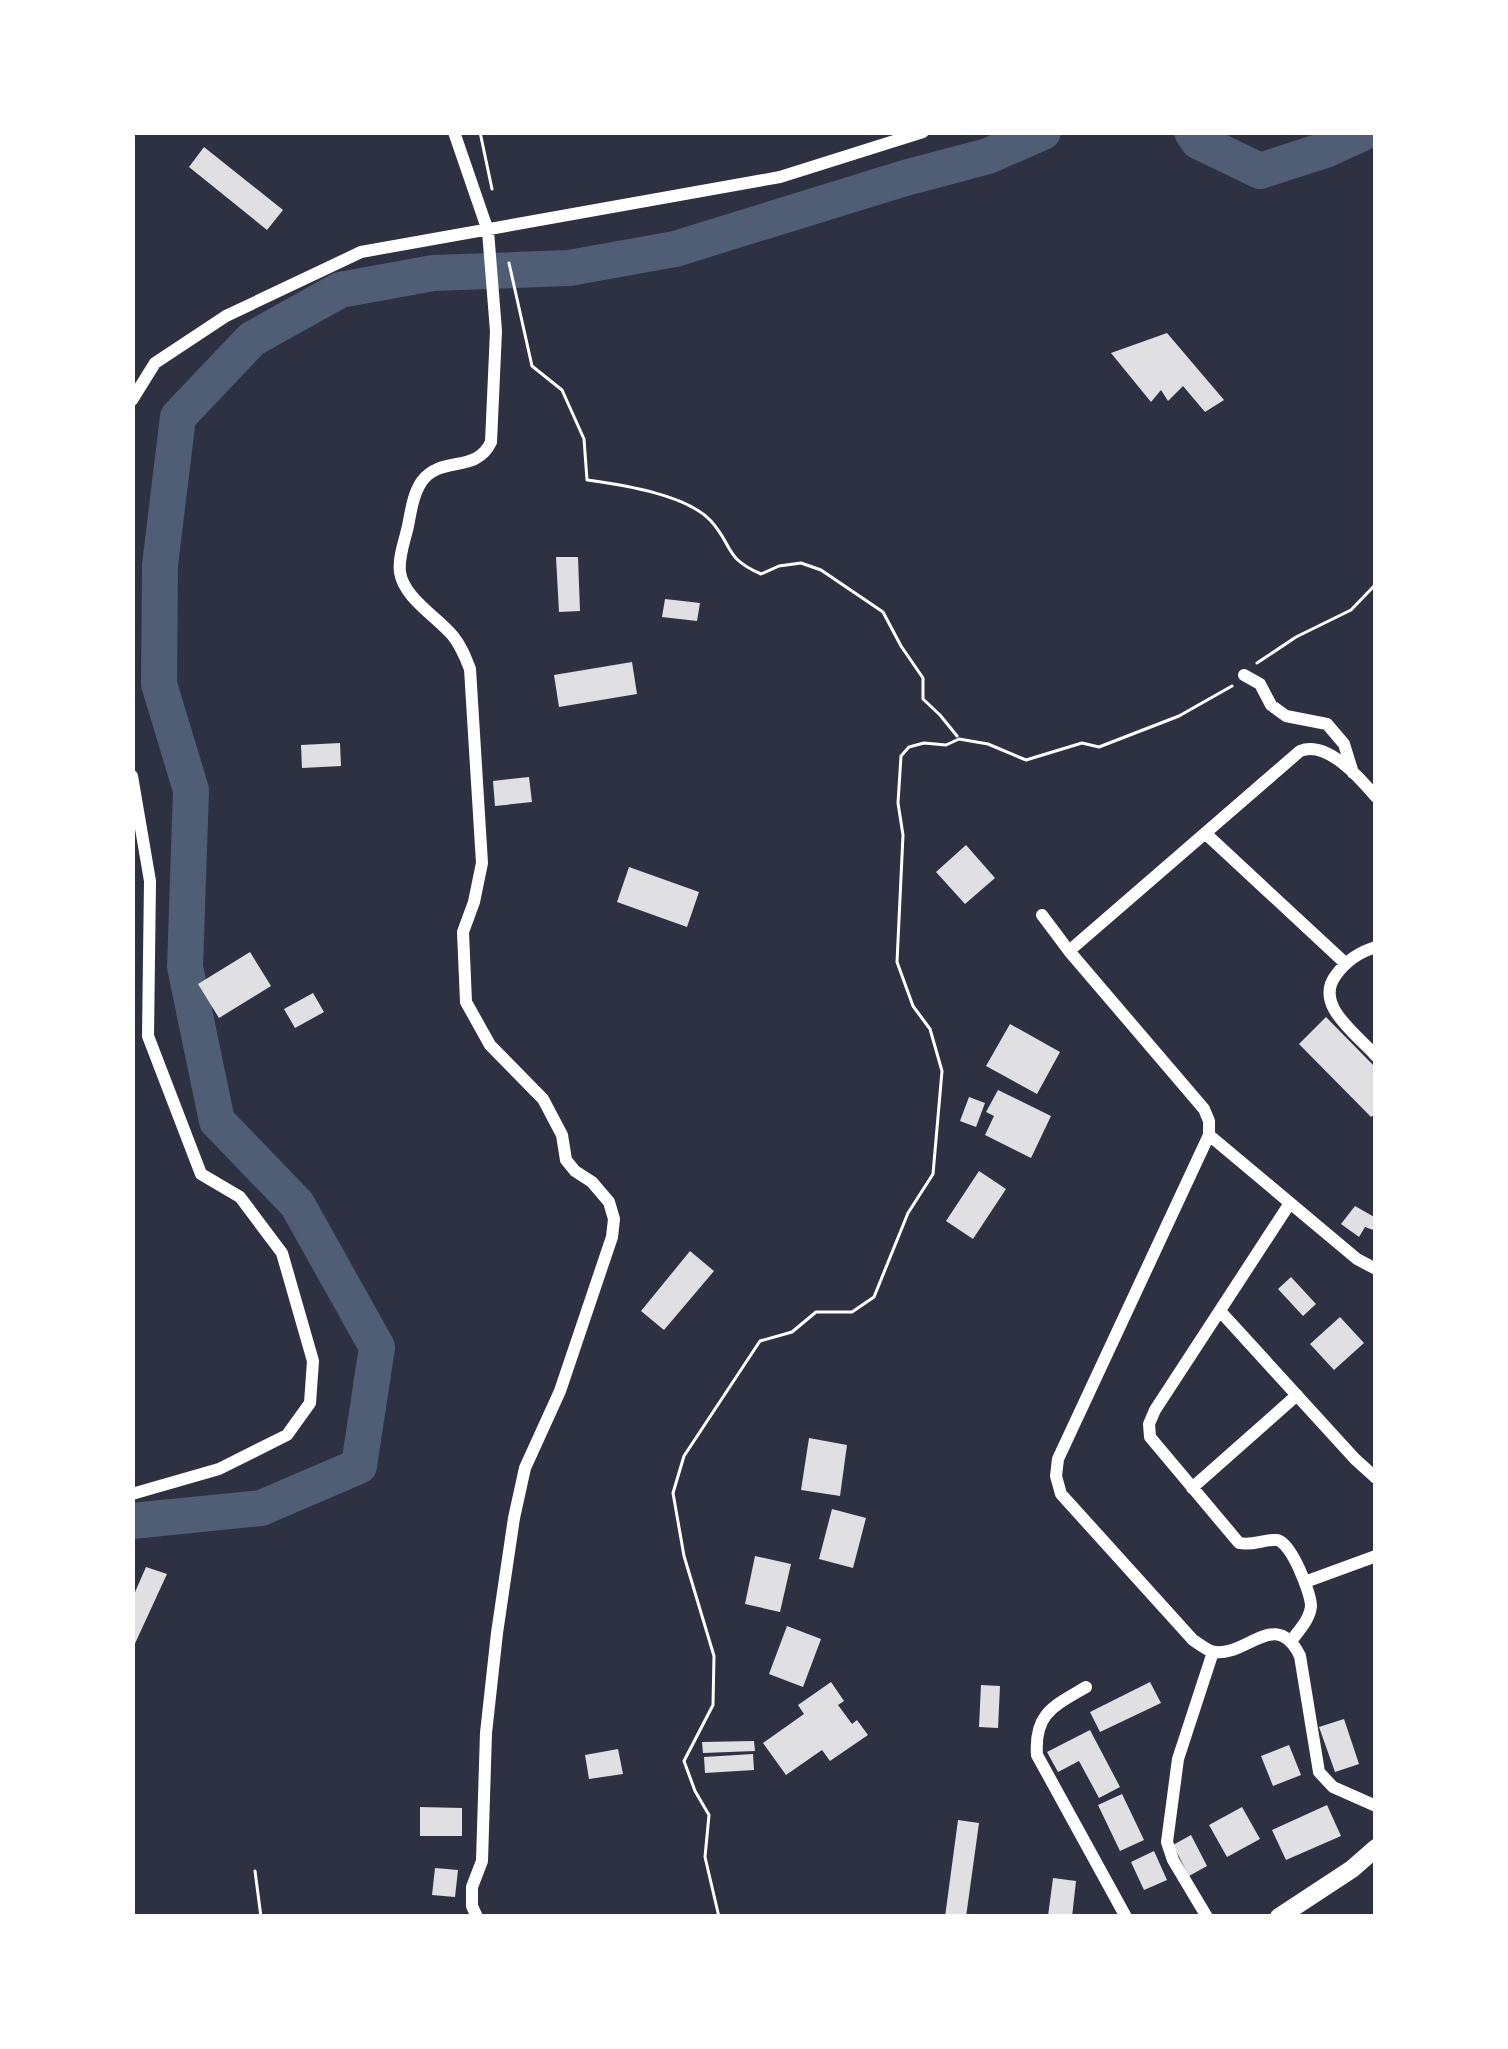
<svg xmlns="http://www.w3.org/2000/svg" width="1508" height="2049" font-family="Helvetica,sans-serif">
<rect width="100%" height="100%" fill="#2d3142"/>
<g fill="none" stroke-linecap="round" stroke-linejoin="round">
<path stroke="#4f5d75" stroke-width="36" d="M1192 132 1198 141 1260 171 1328 149 1365 132
M132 1521 261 1508 359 1466 377 1347 297 1204 217 1121 185 967 191 790 159 684 160 565 178 417 252 339 340 290 433 273 569 268 675 249 905 178 988 156 1043 132"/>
</g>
<path fill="#e0e0e3" d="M204 147 283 210 267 230 189 167Z
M1167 333 1224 400 1205 412 1183 386 1168 401 1161 390 1151 402 1111 353Z
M556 557H578L580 611 559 612Z
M665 599 700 603 697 621 662 617Z
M632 662 637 694 559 707 554 675Z
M340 743 341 766 302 768 301 745Z
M529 777 532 802 495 806 493 781Z
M966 845 995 878 965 904 936 872Z
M629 867 699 892 687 927 617 902Z
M250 952 271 986 219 1018 198 984Z
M313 993 324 1012 295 1028 284 1009Z
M1326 1017 1376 1068V1113L1371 1117 1299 1044Z
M1010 1024 1060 1052 1037 1094 986 1066Z
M998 1090 1051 1116 1031 1158 985 1135 994 1116 986 1112Z
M969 1097 985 1103 976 1127 960 1121Z
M979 1171 1006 1189 973 1239 946 1221Z
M1355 1206 1376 1218V1231L1365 1227 1359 1237 1341 1224Z
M690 1251 714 1271 664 1330 641 1311Z
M1291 1277 1316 1304 1303 1316 1278 1289Z
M1340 1317 1364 1343 1334 1370 1310 1344Z
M809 1438 847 1445 840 1496 801 1490Z
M832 1509 866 1518 853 1568 819 1559Z
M755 1556 791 1564 780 1612 745 1604Z
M146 1567 167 1574 132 1650V1599Z
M787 1626 821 1639 803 1687 769 1674Z
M831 1682 844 1701 838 1705 852 1724 857 1720 868 1735 830 1761 822 1750 786 1775 763 1743 804 1714 798 1705Z
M1150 1682 1161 1703 1100 1732 1090 1712Z
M981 1685 1000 1686 998 1728 979 1727Z
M1344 1719 1359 1764 1335 1772 1319 1727Z
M1090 1730 1120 1787 1099 1798 1079 1761 1058 1772 1047 1752Z
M754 1741 755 1751 703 1753 702 1742Z
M1289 1745 1301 1775 1273 1786 1261 1756Z
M618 1749 623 1774 589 1779 585 1755Z
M753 1754 754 1770 705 1773 704 1757Z
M1122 1794 1144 1840 1120 1851 1098 1805Z
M1327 1805 1341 1836 1286 1860 1272 1830Z
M420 1807 462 1808V1836H420Z
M1242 1807 1260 1839 1227 1857 1209 1825Z
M958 1820 979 1823 966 1917H945Z
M1191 1835 1207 1866 1189 1876 1173 1845Z
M1154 1851 1167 1880 1144 1890 1131 1862Z
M435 1868 458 1870 455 1897 432 1895Z
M1053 1878 1076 1881 1072 1917 1048 1916Z"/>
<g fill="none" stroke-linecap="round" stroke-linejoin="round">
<path stroke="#fff" stroke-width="3" d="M480 132 492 189
M509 263 532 366 562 390 584 439 587 480C622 485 686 494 711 521 734 547 724 558 761 574L779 566 801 563 821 570 883 612 901 646 923 678V699L940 715 957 736
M1257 663 1296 637 1351 610 1376 584
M255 1871 261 1917
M719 1917 705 1857 709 1815 695 1791 684 1761 713 1705 714 1656 684 1556 673 1493 684 1456 760 1341 792 1332 816 1312H852L874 1297 908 1213 933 1174 942 1071 930 1029 913 1006 897 962 903 835 898 803 901 756 909 747 924 743 946 745 959 739 988 744 1026 760 1082 743 1099 747 1179 716 1232 686"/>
<path stroke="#fff" stroke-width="12" d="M454 132 488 231 496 331 491 442C476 474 441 455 422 481 413 494 411 511 408 526 405 540 398 557 400 572 403 597 437 617 453 636 461 646 465 656 470 669L482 863 474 902 463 932 466 1002 490 1045 543 1099 562 1135 566 1160 575 1171 592 1182 609 1202 614 1219 612 1237 560 1391 525 1468 514 1518 497 1633 486 1733 482 1861 472 1887V1906L477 1917
M132 400 155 363 226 316 361 252 780 177 923 132
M1244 675 1260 684 1271 705 1286 716 1327 724 1344 744 1353 773
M132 776 150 881 148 1036 201 1174 240 1197 282 1253 313 1361 310 1403 287 1435 219 1469 132 1494
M1205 833 1345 963
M1042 915 1069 951 1204 1109 1209 1121V1135L1058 1459 1056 1476 1061 1494 1193 1640C1196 1642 1207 1650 1211 1651 1244 1661 1275 1605 1300 1656L1319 1772 1333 1787 1376 1806
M1376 947C1359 952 1346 961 1336 975 1313 1005 1357 1034 1376 1056
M1069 951 1300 751C1327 740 1360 778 1376 797
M1209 1135 1357 1259 1376 1269
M1290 1203 1155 1410 1149 1424 1150 1437 1239 1543C1253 1546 1264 1539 1277 1540 1291 1542 1311 1593 1311 1606 1310 1619 1299 1630 1292 1640
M1220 1311 1355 1459 1376 1478
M1192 1488 1297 1395
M1305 1582 1376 1556
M1086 1687C1054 1706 1034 1713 1037 1755L1126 1917
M1207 1917 1173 1860 1167 1842 1178 1759 1213 1652"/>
<path stroke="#fff" stroke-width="18" d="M1279 1917 1352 1869 1376 1848"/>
</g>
<rect width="1508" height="2049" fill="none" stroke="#ffffff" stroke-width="270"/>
</svg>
